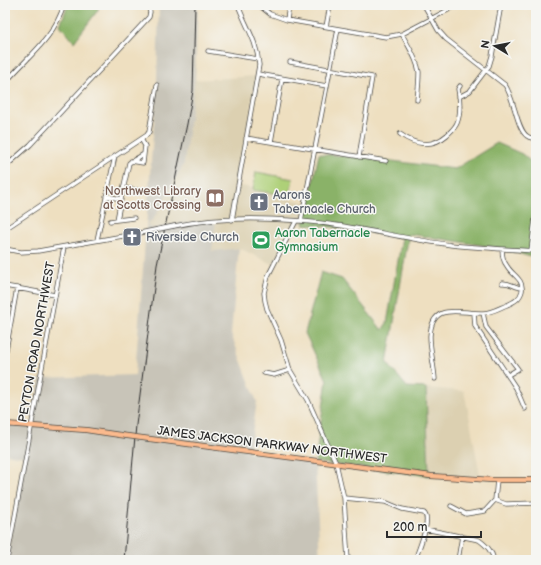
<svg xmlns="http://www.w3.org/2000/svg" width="541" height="565" font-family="'Balsamiq Sans',sans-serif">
<rect width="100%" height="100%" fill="#f6f6f2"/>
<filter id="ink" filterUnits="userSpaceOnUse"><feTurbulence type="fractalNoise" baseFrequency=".025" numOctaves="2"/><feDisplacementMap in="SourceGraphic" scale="8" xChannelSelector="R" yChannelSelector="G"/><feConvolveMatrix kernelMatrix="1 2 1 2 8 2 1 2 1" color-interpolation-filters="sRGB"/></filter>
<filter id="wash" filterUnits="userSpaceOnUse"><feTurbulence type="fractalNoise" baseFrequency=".012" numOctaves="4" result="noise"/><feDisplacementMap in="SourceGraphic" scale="16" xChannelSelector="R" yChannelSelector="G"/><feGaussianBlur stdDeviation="0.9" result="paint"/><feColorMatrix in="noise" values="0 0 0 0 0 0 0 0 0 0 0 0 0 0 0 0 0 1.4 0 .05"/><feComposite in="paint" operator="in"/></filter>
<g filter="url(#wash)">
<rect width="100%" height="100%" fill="#eedfc0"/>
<path fill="#dcd0b1" d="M257 76 236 185 252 188V191L278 195 284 198 309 203 304 224 297 223 274 265 239 248 212 251 179 223 154 228 147 226 154 217 184 164 195 80Z
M426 388 464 391 469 415 481 481 429 476Z"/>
<path fill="#c8c4b8" d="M159 5H198L195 80 184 164 154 218 147 226 154 228 179 223 216 221 212 251 239 248 231 334 257 402 249 452 315 462 320 560H6L25 457 5 454V424L32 423 40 378 135 375 157 82Z"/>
<path fill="#aed078" stroke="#6c7e52" d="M256 172 293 179 289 198 279 194 253 190Z"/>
<path fill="#8ab268" stroke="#5a6e4a" d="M68 5H98V10L74 42 60 25Z
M497 143 522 154 536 166V224L531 257 500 248 409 234 387 363 407 387 426 388 429 476 315 462 327 380 305 333 321 272 342 279 382 330 387 323 402 238 378 233 304 224 319 154 361 157 455 169Z"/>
</g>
<g filter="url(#ink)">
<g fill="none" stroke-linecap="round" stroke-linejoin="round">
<g stroke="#484641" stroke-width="5">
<path id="minor" d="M259 5 270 14 287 20 386 37 402 34 448 10 454 5
M424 5 438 30 446 39 505 85C514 97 517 130 527 136 529 138 533 138 536 139
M5 9 8 5
M287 20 289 5
M536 25V29
M326 27 330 5
M402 34C408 46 417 58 419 72 419 81 418 91 417 100
M208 51 258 59
M290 62 372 77 359 157
M258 74 327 86
M5 83C28 56 53 40 64 5
M459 97 470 91 489 66 492 56 501 5
M400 134C415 145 432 148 447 135 451 131 455 128 457 123 461 113 460 99 458 89L460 86
M246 138 386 161
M271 142 282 79
M131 161 143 163 144 154
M5 167 30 145 149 17 150 12 148 5
M123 188 142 191
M106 196 121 199 117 220 110 221
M121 199 129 163 144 154 145 146 141 139
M117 220 134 218
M232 220 259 65C257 40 246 27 238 5
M296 221 268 276 264 293 265 301 267 309 281 340 290 370 308 400 336 463 344 498 348 560
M301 221 338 29
M174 226C228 215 288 218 343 226 379 232 415 240 451 245 479 248 508 249 536 251
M5 229 147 135 149 132 157 85
M97 240 115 156
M5 249 21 252 38 251 140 233
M531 251 536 212
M502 283C510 282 515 288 522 288
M5 286 55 295
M474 313 475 326 516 388 525 409
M483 313 486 327 518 369 508 375
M6 350 17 288
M264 373 274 375 290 370
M435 379C434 365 430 350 430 336 432 302 457 313 481 313 490 314 499 308 507 305 514 302 520 299 522 291 524 279 512 275 507 266 503 261 502 255 502 249
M344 498 385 502 402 509 424 513C432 520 418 550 415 560
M495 500 506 504 536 503
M451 506 466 514 485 511 495 500 497 480
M425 529 479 540C487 546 492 551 494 560
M7 560 64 247
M458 560 462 536"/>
</g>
<g stroke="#484641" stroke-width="6">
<path id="major" d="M5 424 86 430 120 435
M150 439 431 476 492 480H536"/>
</g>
<use href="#minor" stroke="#fff" stroke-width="3.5"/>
<use href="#major" stroke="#fbba8d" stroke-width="4.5"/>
<path stroke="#2b2b2b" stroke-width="1" d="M124 560 136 425 157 265 187 124 193 91 195 5"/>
<g stroke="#484641" stroke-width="5" stroke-linecap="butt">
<path id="minor-bridge" d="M140 233 174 226"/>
</g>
<g stroke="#484641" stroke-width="6" stroke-linecap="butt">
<path id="major-bridge" d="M120 435 150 439"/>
</g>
<use href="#minor-bridge" stroke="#fff" stroke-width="3.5"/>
<use href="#major-bridge" stroke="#fbba8d" stroke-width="4.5"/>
</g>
</g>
<defs>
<g id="library-square" transform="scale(1)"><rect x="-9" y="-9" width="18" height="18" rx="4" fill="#8d6e63" stroke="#f6f6f2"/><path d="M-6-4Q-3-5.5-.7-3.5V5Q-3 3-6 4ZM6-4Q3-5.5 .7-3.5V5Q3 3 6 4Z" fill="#fff"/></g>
<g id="church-square" transform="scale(1)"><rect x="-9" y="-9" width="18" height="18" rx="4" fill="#6b7280" stroke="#f6f6f2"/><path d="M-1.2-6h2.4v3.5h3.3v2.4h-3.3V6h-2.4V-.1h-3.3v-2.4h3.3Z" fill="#fff"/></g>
<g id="stadium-square" transform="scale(1)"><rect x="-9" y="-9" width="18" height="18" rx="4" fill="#2e9e5b" stroke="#f6f6f2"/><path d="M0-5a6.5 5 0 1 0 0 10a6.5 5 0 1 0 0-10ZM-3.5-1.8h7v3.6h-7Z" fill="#fff"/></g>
</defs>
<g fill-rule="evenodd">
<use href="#library-square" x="215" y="198"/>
<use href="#church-square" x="259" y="202"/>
<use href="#church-square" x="132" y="237"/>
<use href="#stadium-square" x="261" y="240"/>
</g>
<g text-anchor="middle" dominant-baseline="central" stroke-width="3" stroke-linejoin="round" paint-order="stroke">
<g font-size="12" fill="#785e54" stroke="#f6f6f2" text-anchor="end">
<text x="201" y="191">Northwest Library<tspan x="201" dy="14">at Scotts Crossing</tspan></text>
</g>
<g font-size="12" fill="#5b616d" stroke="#f6f6f2" text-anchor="start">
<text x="273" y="195">Aarons<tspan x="273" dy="14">Tabernacle Church</tspan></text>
<text x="146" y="237">Riverside Church</text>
</g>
<g font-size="12" fill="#27864d" stroke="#f6f6f2" text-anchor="start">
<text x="275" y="233">Aaron Tabernacle<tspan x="275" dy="14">Gymnasium</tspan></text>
</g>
<g font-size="12" fill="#2b2b2b" stroke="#f6f6f2">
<text transform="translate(37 342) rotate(-80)">PEYTON ROAD NORTHWEST</text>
<text transform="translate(272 445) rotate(7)">JAMES JACKSON PARKWAY NORTHWEST</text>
</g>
</g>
<rect width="541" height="565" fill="none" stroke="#f6f6f2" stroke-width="20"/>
<g transform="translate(495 46) rotate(280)" stroke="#f6f6f2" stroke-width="3" paint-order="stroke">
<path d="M0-3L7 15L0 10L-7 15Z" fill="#2b2b2b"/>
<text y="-6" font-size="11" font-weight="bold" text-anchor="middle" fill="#2b2b2b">N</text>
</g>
<path d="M387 531v6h94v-6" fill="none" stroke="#2b2b2b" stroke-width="2"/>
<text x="393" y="531" font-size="12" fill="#2b2b2b" stroke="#f6f6f2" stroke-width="3" paint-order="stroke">200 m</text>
</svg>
